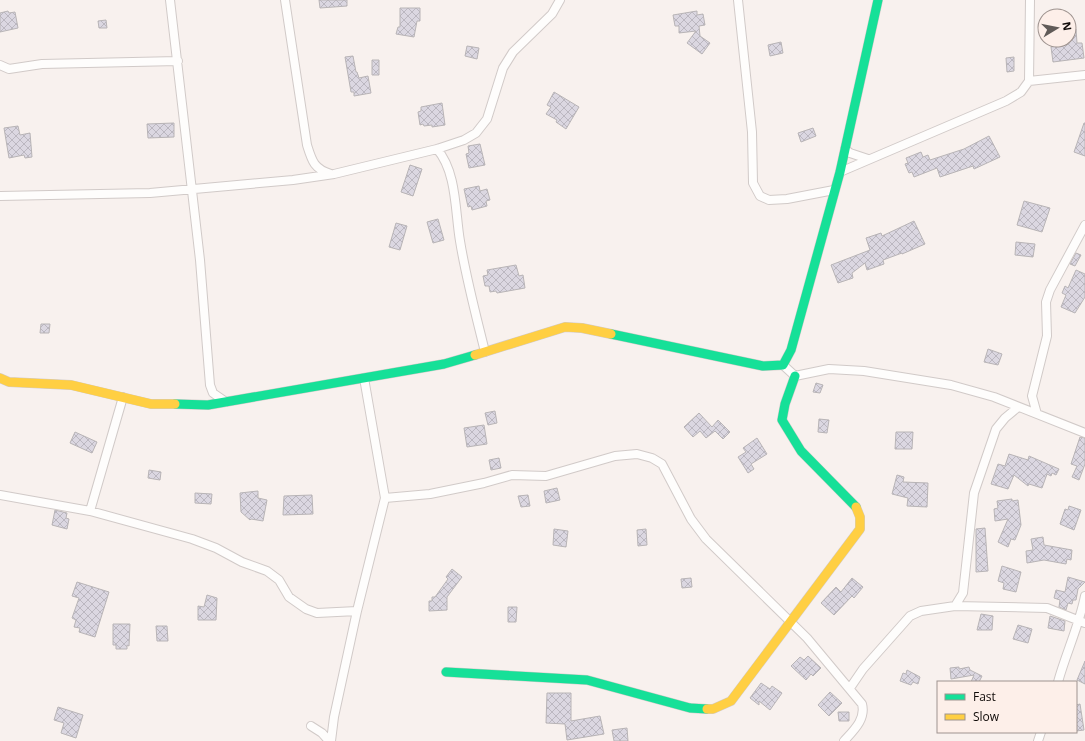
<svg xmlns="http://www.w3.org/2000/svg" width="1085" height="741" font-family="'Open Sans',sans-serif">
<defs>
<pattern id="building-cross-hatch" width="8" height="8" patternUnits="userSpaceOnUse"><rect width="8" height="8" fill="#dbd7e1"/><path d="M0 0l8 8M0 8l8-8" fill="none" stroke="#bbb7c0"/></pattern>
</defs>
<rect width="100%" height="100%" fill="#f8f1ee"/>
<path fill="url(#building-cross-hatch)" stroke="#b8b4b6" d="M319 0H347V6L320 8Z
M400 8H420V21H417L414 37 396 34 398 27H400Z
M8 11 9 13 15 12 18 28 0 32V13Z
M697 11V15L703 14 705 25 699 26 700 36 710 43 702 54 687 43 696 31 679 33V26H675L673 15Z
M106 20 107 28H99L98 21Z
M1069 29H1076L1077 43H1082L1084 58 1053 62 1051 47 1069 44Z
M781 42 783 53 770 56 768 45Z
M467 46 479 48 477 59 465 56Z
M353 56 356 72H357L359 78 368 76 371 93 354 96V92H351L345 57Z
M1014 57V71L1007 72 1006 58Z
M372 60H379V75H372Z
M554 92 579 107 566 129 556 122 557 120 546 114 551 107 547 105Z
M442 103 445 125 432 127V125L424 126 423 124 420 125 418 112 421 111V107Z
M174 123V137L148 138 147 124Z
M1084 123H1085V156L1074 152Z
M18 126 20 135 30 133 32 157 25 158 24 155 9 158 4 128Z
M813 128 816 136 801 142 798 133Z
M989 136 1000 157 974 169 973 166 940 177 937 168 914 177 912 172 909 173 905 164 908 163 906 158 921 152 923 157 928 155 930 160 964 149Z
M480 144 485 165 469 168 466 154 469 153 468 146Z
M410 165 422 169 413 196 401 192Z
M479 186 480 191 487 189 490 200 486 201 487 206 472 210 471 206 468 207 464 189Z
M1024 201 1050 208 1042 232 1017 225Z
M438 219 444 240 433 243 427 222Z
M914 221 925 244 902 254V253L883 260 884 264 867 270 865 263 852 273 853 278 838 283 831 265 870 250 866 238 881 233 882 236Z
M396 223 407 226 400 250 389 247Z
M1016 242 1035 244 1033 257 1015 255Z
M1076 253 1081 255 1075 266 1070 264Z
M516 265 519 276 523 275 525 288 497 293 496 291 490 292 489 286H485L483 276 488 275 487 270Z
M1076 270 1085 274V297L1075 313 1061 307 1066 295 1062 293 1065 286 1068 288Z
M41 324H50L49 333H40Z
M988 349 1002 354 998 365 984 362Z
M816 383 823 385 820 393 813 392Z
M495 411 497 423 488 425 485 413Z
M699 413 712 427 718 420 730 432 723 439 715 431 706 438 700 431 693 437 684 427Z
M819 419 829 420 827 433 818 432Z
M484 425 487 444 467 447 464 428Z
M75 432 97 442 92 453 70 443Z
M896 432H913L912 449H895Z
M1080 437 1085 438V464L1079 480 1072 477 1077 466 1071 464Z
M757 438 767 454 751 464 754 469 748 473 738 457 746 452 743 448Z
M1009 454 1028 460 1029 456 1059 469 1056 475 1052 473 1051 476 1047 474 1042 488 1029 484 1028 486 1014 475 1008 489 991 484 998 464 1005 466Z
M499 458 501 468 491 470 489 460Z
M149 470 161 472 160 480 148 478Z
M897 475 904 477 903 482 928 483 927 507 907 506 908 498 892 494Z
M557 488 560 500 546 503 544 491Z
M258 491V498L267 500 263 521 251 519 250 520 241 512 240 493Z
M195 493 212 494 211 504 195 503Z
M312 495 313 514 283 515 284 496Z
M528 495 530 506 521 507 518 496Z
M1012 499V501L1018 500 1021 525 1015 540 1011 539 1008 547 998 542 1008 519 995 521 994 509 998 508 997 501Z
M1069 506 1081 510 1074 530 1060 524 1065 509 1068 510Z
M55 510 67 513 66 518 69 519 67 529 52 525Z
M985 528 988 571 976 572V529Z
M554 529 568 531 566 547 553 545Z
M646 529 647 545 638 546 637 530Z
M1043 537 1044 545 1072 550 1071 560 1067 559 1066 564 1044 560 1027 563 1026 551 1033 550 1031 539Z
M1002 566 1021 572 1016 592 1003 589 1004 583 998 581Z
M452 569 462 577 447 597V610L429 611V601H432V597H435L448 579 446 577Z
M1068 577 1085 582 1078 589 1076 600H1073L1072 604 1068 603 1066 610 1059 607 1060 600 1054 598 1056 590 1065 592Z
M691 578 692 587 682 588 681 579Z
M852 578 863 587 854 598 852 596 834 615 821 603 836 587 841 592Z
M77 582 109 592 95 637 79 632 80 628 74 627 76 620 72 618 79 598 72 596Z
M207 595 217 598 216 620H198V606L204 607Z
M508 607H517L516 622H508Z
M981 614 993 616 992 630H977Z
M1050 616 1065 621 1064 631 1048 628Z
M113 624H130L129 646 127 645V649H116V645H113Z
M1018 625 1032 629 1028 643 1013 639Z
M156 626H167L168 641H157Z
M808 656 821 668 813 676 811 674 806 680 791 666 800 657 804 660Z
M1085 661V684L1077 680Z
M959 667V669L969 667 970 670 982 676 979 682H971L974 675 951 679 950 668Z
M907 670 920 677 918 684 913 682 911 685 900 681 903 673 906 674Z
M761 683 770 689 772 686 782 693 770 710 759 701V705L750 698Z
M830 692 842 703 829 716 818 705Z
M547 693H571V721L600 716 604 734 567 740 565 724 546 723Z
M1080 704 1084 730 1076 731V705Z
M58 707 83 715 76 738 61 733 64 723 54 720Z
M838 712H849V721H839Z
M627 728 628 741H614L612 730Z"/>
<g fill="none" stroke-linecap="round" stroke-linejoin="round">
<g stroke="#d1cac8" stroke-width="10">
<path id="street" d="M170 0 200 260 210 385 213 393 226 402
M285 0 307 145C312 161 314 169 331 174
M738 0 752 132 753 183 760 196 769 200 787 199 834 190
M0 65 9 69 42 64 178 61
M1029 81 1085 75
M437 149C457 172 455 212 460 241 466 278 476 315 485 352
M845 149 850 153 868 159
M840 172 1006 101 1021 92 1029 81 1030 0
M0 196 150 193 293 180 334 174 437 149 464 140 476 133 487 119 503 68 513 52 552 14 560 0
M783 365 795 376 829 369 864 371 951 385 994 397 1085 433
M1037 414 1032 396 1047 336 1046 302 1050 290 1085 225
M0 495 90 511 192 539 216 548 242 562 267 571 279 580 289 597 306 609 317 613 357 611
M385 498 430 494 484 483 512 475 546 476 615 456 637 454 652 458 662 464 691 519 706 539 807 638 862 704C866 719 854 730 844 741
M90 511 123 397
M955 606 963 593 974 493 996 429 1005 418 1017 408
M1058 682C1066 653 1079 626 1085 596
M850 688 863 669 910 616 921 611 955 606 1047 608 1085 623
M311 726 322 733 329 741
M331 741 334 717 357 611 385 498 364 378
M1038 741 1041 732"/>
</g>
<g stroke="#d1cac8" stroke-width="10">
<path id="fast" d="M611 334 763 366 783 365 791 350 840 172 878 0
M795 376 785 404 782 420 801 451 856 507
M175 404 208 405 444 364 475 355
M446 672 587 680 690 708 707 709"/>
</g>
<g stroke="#d1cac8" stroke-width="10">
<path id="slow" d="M475 355 565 327 582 328 611 334
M0 378 9 382 71 385 151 404H175
M707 709H713L731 701 860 529V517L856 507"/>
</g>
<use href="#street" stroke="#fefdfc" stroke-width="8"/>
<use href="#fast" stroke="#16e098" stroke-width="9"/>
<use href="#slow" stroke="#ffcf43" stroke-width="9"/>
</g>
<rect x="937" y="681" width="140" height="52" fill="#fdefe9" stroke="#9e938f"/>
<rect x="945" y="694" width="20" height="6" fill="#16e098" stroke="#9e938f"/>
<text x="973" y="701" font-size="12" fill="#0f0a08">Fast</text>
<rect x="945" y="714" width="20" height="6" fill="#ffcf43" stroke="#9e938f"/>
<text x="973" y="721" font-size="12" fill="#0f0a08">Slow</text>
<g transform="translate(1057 28) rotate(80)"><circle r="19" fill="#fdefe9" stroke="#9e938f"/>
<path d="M0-3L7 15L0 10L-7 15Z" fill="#615b58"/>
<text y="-6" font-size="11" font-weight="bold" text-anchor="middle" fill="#0f0a08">N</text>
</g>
</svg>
